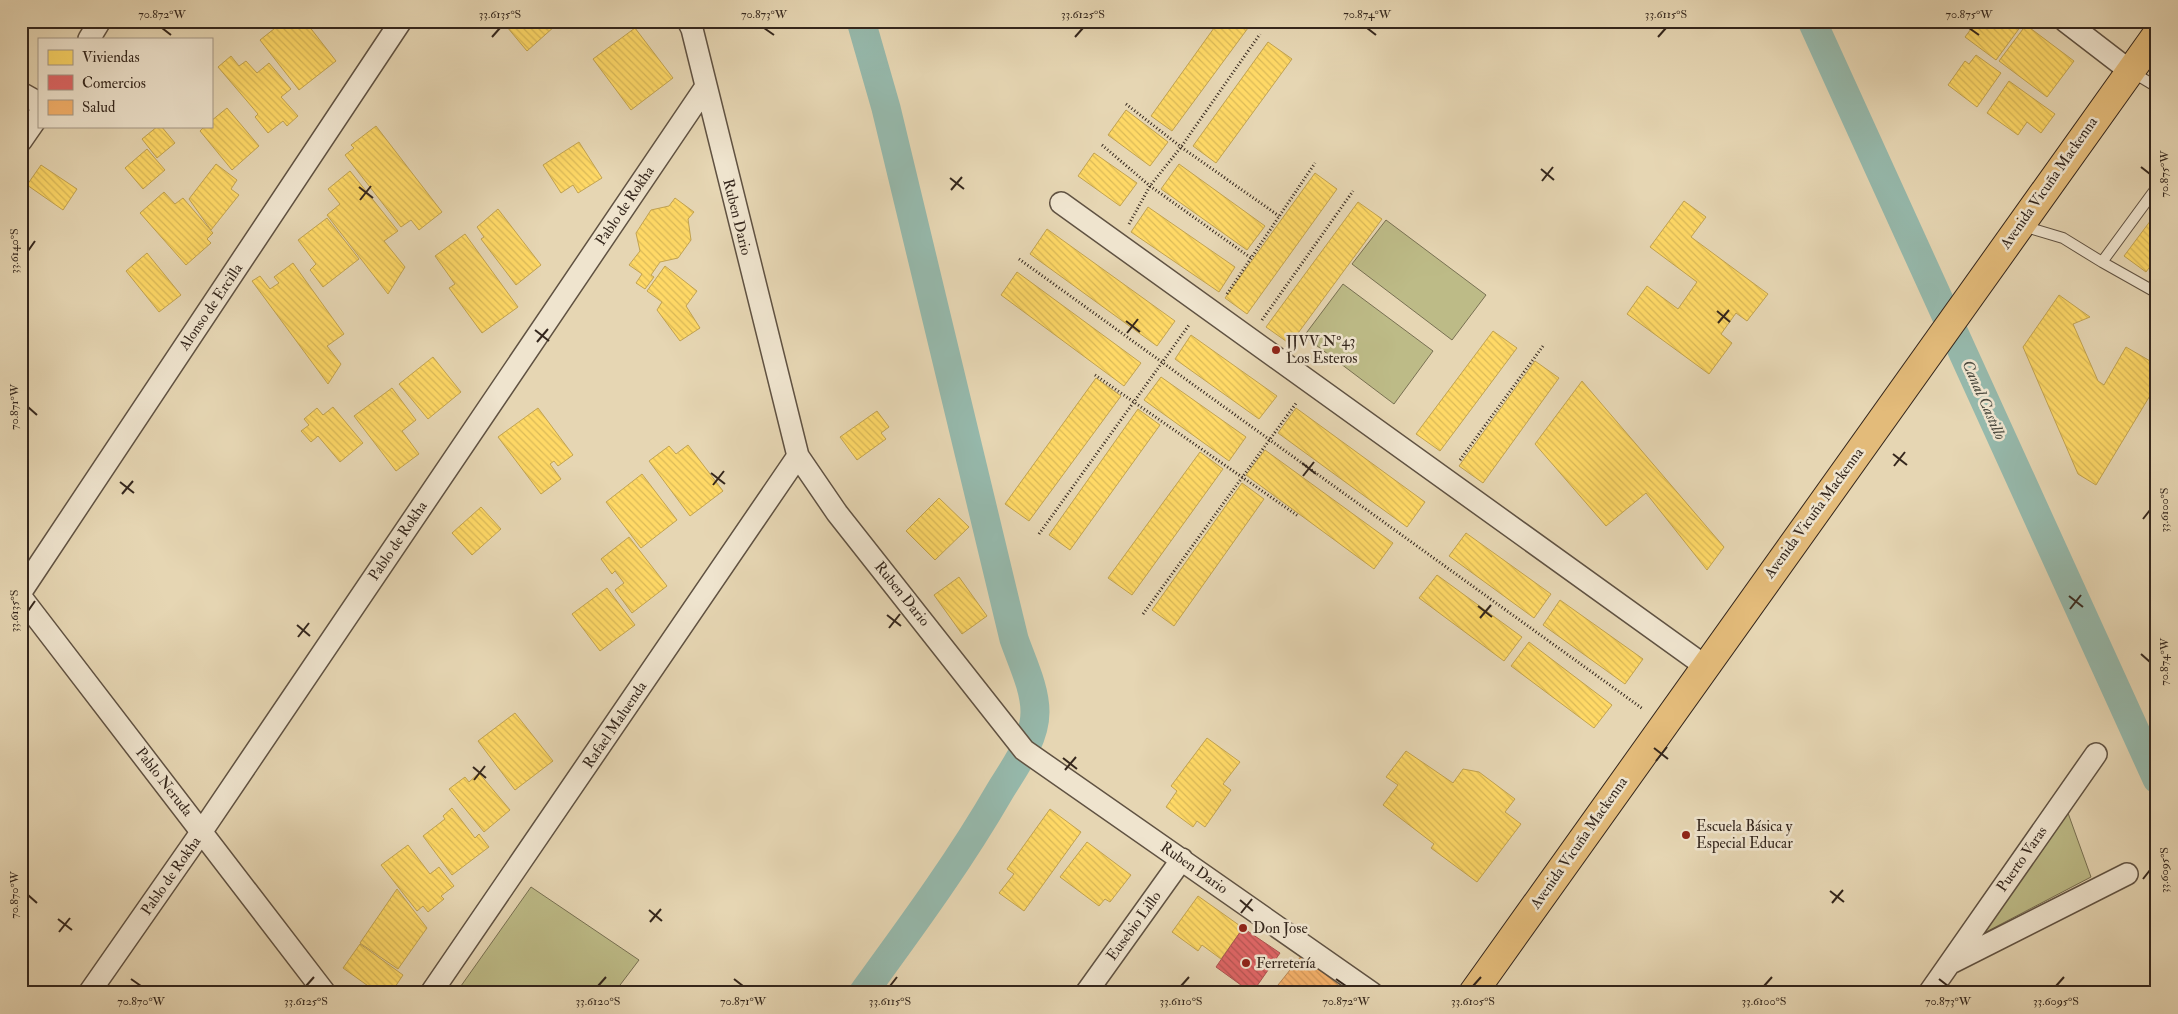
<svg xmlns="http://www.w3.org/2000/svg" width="2178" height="1014" font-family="'IM FELL Double Pica',serif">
<defs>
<pattern id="homes-back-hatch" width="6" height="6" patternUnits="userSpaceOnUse" patternTransform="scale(1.25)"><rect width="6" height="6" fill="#ffd966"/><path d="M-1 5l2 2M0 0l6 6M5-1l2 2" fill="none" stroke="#dbba58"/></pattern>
<pattern id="shops-back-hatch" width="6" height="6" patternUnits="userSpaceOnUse" patternTransform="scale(1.25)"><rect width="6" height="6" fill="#e06666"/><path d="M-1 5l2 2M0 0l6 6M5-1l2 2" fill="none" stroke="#b65453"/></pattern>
<pattern id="health-back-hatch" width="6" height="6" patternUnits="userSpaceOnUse" patternTransform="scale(1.25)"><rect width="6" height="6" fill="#f6b26b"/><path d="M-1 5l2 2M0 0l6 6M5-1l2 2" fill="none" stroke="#d4995c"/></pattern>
</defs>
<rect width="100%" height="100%" fill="#e6d6b3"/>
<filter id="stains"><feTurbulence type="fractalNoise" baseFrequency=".004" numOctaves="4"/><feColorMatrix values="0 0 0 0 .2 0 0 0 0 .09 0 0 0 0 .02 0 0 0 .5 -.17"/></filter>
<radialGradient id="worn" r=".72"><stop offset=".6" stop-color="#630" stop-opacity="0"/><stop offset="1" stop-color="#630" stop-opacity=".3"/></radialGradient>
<path fill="#bdbb87" stroke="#787052" d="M1386 220 1486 295 1452 340 1352 264Z
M1343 284 1433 351 1394 404 1304 336Z
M2068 813 2091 877 1984 933Z
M531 887 639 960 614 993H456Z"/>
<path fill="url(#homes-back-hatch)" stroke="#c2a350" d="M284 21H293L298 27 305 21 336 61 299 90 260 40Z
M502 21H550L555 26 527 51Z
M1219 21H1239L1248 28 1172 131 1151 116Z
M1977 21H2014L2021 26 1996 60 1965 37Z
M2026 25 2074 61 2047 97 1999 61Z
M635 28 673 78 631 110 593 59Z
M1268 42 1292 59 1216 163 1193 146Z
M1976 55 2001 73 1977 107 1948 85 1965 61 1969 64Z
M231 56 239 66 246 61 257 73 269 63 291 89 281 97 298 116 287 126 283 121 268 133 255 117 258 114 218 67Z
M2009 81 2055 114 2041 133 2027 122 2018 135 1987 113Z
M227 108 259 146 232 170 200 131 205 126H211V121Z
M1126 110 1168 142 1150 166 1108 135Z
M158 126H161L175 143 157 158 142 139Z
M376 126 442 212 419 230 411 220 401 227 345 155 354 148 351 145Z
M579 142 602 178 578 193 573 185 561 193 543 165Z
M147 149 165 170 143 189 125 168Z
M1094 153 1137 183 1120 206 1078 176Z
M216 164 237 180 231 189 239 195 211 230 189 199Z
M1179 164 1265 226 1247 250 1161 189Z
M41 165 77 189 63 210 27 185Z
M350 171 398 231 384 241 405 267 388 294 327 215 340 204 328 189Z
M1315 173 1337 189 1247 314 1225 298Z
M164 192 175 204 183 198 213 233 207 239 211 243 186 265 140 213Z
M675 198 694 212 688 219 691 240 678 258 660 262 651 275 654 277 645 289 636 283 642 274 629 265 640 251 636 233 651 210 669 206Z
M1684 201 1706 217 1691 237 1768 294 1747 321 1736 313 1721 334 1732 343 1709 374 1627 314 1647 286 1678 309 1697 282 1650 247Z
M1358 202 1382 219 1290 344 1266 327Z
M1148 207 1235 267 1219 292 1131 232Z
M498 209 541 265 516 285 481 239 484 237 477 227Z
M2157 212V257L2146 272 2124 256Z
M327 218 359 259 323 287 310 270 316 264 298 240Z
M1047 229 1175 321 1157 346 1030 254Z
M465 234 518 307 482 333 449 288 455 284 435 256Z
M147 253 181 295 159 312 126 271Z
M293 263 344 334 327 346 341 364 328 384 252 281 260 276 270 289 279 283 274 277Z
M665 266 697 291 686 306 700 328 680 341 657 310 662 302 647 291Z
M1017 272 1141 363 1124 386 1001 295Z
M2059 295 2090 317 2073 324 2098 381 2104 385 2126 347 2157 365V384L2096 485 2078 474 2023 347Z
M1493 331 1517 348 1440 451 1416 434Z
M1191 335 1277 396 1259 419 1175 359Z
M433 357 461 392 428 419 399 384Z
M1535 361 1559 378 1483 483 1459 466Z
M1161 377 1246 437 1229 461 1144 400Z
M1096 378 1121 396 1029 521 1005 504Z
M1582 381 1724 547 1707 570 1646 493 1606 526 1535 444Z
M392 388 416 420 402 431 419 454 396 471 354 416Z
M333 407 363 443 340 462 318 436 311 442 301 431 309 425 304 419 317 408 323 415Z
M538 408 573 455 558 466 554 461 550 464 561 479 541 494 498 437Z
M1296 408 1425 502 1407 527 1278 433Z
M1138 409 1160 425 1070 550 1049 535Z
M877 411 889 427 881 433 886 439 857 460 840 437Z
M688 445 723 491 690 516 649 461 669 446 676 454Z
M1265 450 1393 543 1374 569 1246 475Z
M1200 452 1223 469 1132 595 1108 578Z
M642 474 677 520 641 548 606 502Z
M1242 483 1264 499 1174 626 1152 610Z
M939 498 969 527 935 560 906 531Z
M481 507 501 529 472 555 452 533Z
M1466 533 1551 594 1534 618 1449 556Z
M629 537 667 586 632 613 615 590 624 583 615 571 612 574 601 559Z
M1437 575 1522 637 1504 661 1419 598Z
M959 577 987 616 962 634 934 595Z
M607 588 635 625 600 651 572 614Z
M1560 600 1643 659 1625 684 1543 625Z
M1529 642 1612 705 1594 728 1511 666Z
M515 713 553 761 515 790 478 741Z
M1207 738 1240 762 1223 784 1231 790 1205 827 1197 821 1193 827 1166 807 1177 791 1171 786Z
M1406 751 1453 783 1463 769 1479 772 1515 799 1505 812 1521 824 1477 882 1431 848 1434 844 1383 805 1398 785 1386 777Z
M479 773 510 810 484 832 449 789 465 777 469 782Z
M452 808 475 838 479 834 489 847 452 875 423 836 445 819 443 816Z
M1050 809 1081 832 1024 911 999 893 1014 874 1007 869Z
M1087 842 1131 875 1110 902 1105 899 1099 906 1060 877Z
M408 845 430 874 439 867 454 886 441 896 444 899 428 912 423 906 417 911 381 865Z
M397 889 427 928 398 969 360 943Z
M1198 896 1243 928 1221 959 1202 945 1198 951 1172 932Z
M360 944 403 975 391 993H378L343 968Z"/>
<path fill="url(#shops-back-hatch)" stroke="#ac5350" d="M1243 928 1280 953 1252 993 1216 967Z"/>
<path fill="url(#health-back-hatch)" stroke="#bc8853" d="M1302 955 1348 993H1288L1278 985Z"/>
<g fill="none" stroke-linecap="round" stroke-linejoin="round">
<path stroke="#96b9ac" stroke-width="29" d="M861 21 886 108 1014 639C1022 662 1035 688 1035 712 1035 740 1014 768 1000 791 959 862 911 927 863 993
M1812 21 2157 779"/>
<g stroke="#605242" stroke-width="12">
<path id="service" d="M2132 72 2157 87
M2023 226 2063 238 2102 262 2157 187
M2102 262 2157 293"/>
</g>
<g stroke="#605242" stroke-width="24">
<path id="minor" d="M688 21 692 29 798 456 837 513 1024 750 1372 993
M2065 21 2130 71
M89 39 100 21
M21 93 39 103
M21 141 39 115
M1061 203 1705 666
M21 592 401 21
M21 597 325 993
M1951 963 2127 874
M89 993 202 831 705 88
M431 993 798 456
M1086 993 1182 859
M1929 993 2096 754"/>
</g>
<g stroke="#34261c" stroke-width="30">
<path id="primary" d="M1473 993 2157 34"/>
</g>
<path stroke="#34261c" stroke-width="3" stroke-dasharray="1 2.5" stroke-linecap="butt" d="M1126 104 1181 147 1279 216
M1102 145 1150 186 1251 258
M1129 224 1150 186 1181 147 1260 34
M1019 259 1643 709
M1227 294 1315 163
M1262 320 1353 191
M1095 375 1298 516
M1460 460 1543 346
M1039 534 1189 325
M1143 614 1297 402"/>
<use href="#service" stroke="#efe4ce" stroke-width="10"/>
<use href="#minor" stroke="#efe4ce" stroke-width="21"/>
<use href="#primary" stroke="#e3bb7a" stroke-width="28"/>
</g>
<path fill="none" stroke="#34261c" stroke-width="2" d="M162 28 171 35M764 28 774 35M1367 28 1376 35M1969 28 1979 35M492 37 500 28M1075 37 1083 28M1658 37 1666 28M2141 167 2150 174M1541 169 1554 180M950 178 964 189M1542 181 1553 167M359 187 373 198M951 190 962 177M360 200 371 186M28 251 35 241M1717 311 1730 322M1126 321 1140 332M1718 323 1729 310M535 330 549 341M1127 333 1138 319M537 342 548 329M28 407 37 415M1893 454 1907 465M1302 463 1316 474M1894 466 1905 452M711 473 725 484M1303 476 1314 462M120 482 134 493M713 485 724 471M122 494 133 481M2143 519 2150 510M2069 596 2083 607M1478 606 1492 617M2070 609 2081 595M28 611 35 601M887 615 901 626M1480 618 1491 605M297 625 310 636M889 628 900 614M298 637 309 623M2141 654 2150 662M1654 748 1668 759M1063 758 1077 769M1656 761 1667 747M473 767 486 778M1065 770 1076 757M474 780 485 766M2143 879 2150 870M1830 891 1844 902M28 895 37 903M1240 900 1253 911M1832 903 1843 890M649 910 662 921M1241 913 1252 899M58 919 72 930M650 922 661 909M59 932 70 918M131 979 141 986M734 979 743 986M1336 979 1346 986M1939 979 1948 986M306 986 314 977M598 986 606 977M890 986 897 977M1181 986 1189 977M1473 986 1481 977M1764 986 1772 977M2056 986 2064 977"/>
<g fill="#8f2418" stroke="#efe4ce" stroke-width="2">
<circle cx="1276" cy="350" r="5"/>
<circle cx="1686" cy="835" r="5"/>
<circle cx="1243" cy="928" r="5"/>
<circle cx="1246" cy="963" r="5"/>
</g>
<g text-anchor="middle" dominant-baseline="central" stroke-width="5" stroke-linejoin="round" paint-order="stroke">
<g font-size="15" fill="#34261c" stroke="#efe4ce">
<text transform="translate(2049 183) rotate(-55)">Avenida Vicuña Mackenna</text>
<text transform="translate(625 206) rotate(-56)">Pablo de Rokha</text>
<text transform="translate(737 217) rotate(76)">Ruben Dario</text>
<text transform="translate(211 307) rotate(-56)">Alonso de Ercilla</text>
<text transform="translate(1814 513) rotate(-54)">Avenida Vicuña Mackenna</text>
<text transform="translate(398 541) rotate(-56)">Pablo de Rokha</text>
<text transform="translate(902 594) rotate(51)">Ruben Dario</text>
<text transform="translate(615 725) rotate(-56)">Rafael Maluenda</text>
<text transform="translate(164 782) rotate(52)">Pablo Neruda</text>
<text transform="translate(1579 843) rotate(-55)">Avenida Vicuña Mackenna</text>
<text transform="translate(2022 859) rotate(-55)">Puerto Varas</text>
<text transform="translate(1194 868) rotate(35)">Ruben Dario</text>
<text transform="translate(171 876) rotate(-55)">Pablo de Rokha</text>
<text transform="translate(1134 926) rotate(-54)">Eusebio Lillo</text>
</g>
<g font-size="15" fill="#34261c" stroke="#efe4ce" text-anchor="start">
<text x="1286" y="341">JJVV Nº43<tspan x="1286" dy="17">Los Esteros</tspan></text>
<text x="1696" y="826">Escuela Básica y<tspan x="1696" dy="17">Especial Educar</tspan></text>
<text x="1253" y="928">Don Jose</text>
<text x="1256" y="963">Ferretería</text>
</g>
<g font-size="16" font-style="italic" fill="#4c4b40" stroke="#efe4ce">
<text transform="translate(1984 400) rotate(66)">Canal Castillo</text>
</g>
</g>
<rect width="2178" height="1014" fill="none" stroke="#e6d6b3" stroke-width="55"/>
<rect x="38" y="38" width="175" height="90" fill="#efe4ce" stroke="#a49887"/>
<rect x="48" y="50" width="25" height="15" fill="#ffd966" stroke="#a49887"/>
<text x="82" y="62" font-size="15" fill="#34261c">Viviendas</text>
<rect x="48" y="75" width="25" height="15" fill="#e06666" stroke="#a49887"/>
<text x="82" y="88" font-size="15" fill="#34261c">Comercios</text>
<rect x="48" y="100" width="25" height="15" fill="#f6b26b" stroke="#a49887"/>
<text x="82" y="112" font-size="15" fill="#34261c">Salud</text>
<rect x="28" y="28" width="2122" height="958" fill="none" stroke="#34261c" stroke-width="2"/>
<g font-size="12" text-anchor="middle" fill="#34261c">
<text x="162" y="18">70.872°W</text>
<text x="500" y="18">33.6135°S</text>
<text x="764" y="18">70.873°W</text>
<text x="1083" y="18">33.6125°S</text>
<text x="1367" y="18">70.874°W</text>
<text x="1666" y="18">33.6115°S</text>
<text x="1969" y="18">70.875°W</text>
<text transform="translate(2164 174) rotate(-90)" y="4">70.875°W</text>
<text transform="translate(14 251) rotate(-90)" y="4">33.6140°S</text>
<text transform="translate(14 407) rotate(-90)" y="4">70.871°W</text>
<text transform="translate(2164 510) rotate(-90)" y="4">33.6100°S</text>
<text transform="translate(14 611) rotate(-90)" y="4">33.6135°S</text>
<text transform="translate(2164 662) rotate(-90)" y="4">70.874°W</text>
<text transform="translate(2164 870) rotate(-90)" y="4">33.6095°S</text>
<text transform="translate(14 895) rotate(-90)" y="4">70.870°W</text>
<text x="141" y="1005">70.870°W</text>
<text x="306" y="1005">33.6125°S</text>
<text x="598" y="1005">33.6120°S</text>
<text x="743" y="1005">70.871°W</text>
<text x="890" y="1005">33.6115°S</text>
<text x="1181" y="1005">33.6110°S</text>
<text x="1346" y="1005">70.872°W</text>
<text x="1473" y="1005">33.6105°S</text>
<text x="1764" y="1005">33.6100°S</text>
<text x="1948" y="1005">70.873°W</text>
<text x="2056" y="1005">33.6095°S</text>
</g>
<rect width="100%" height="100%" filter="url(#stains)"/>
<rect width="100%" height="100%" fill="url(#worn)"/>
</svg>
